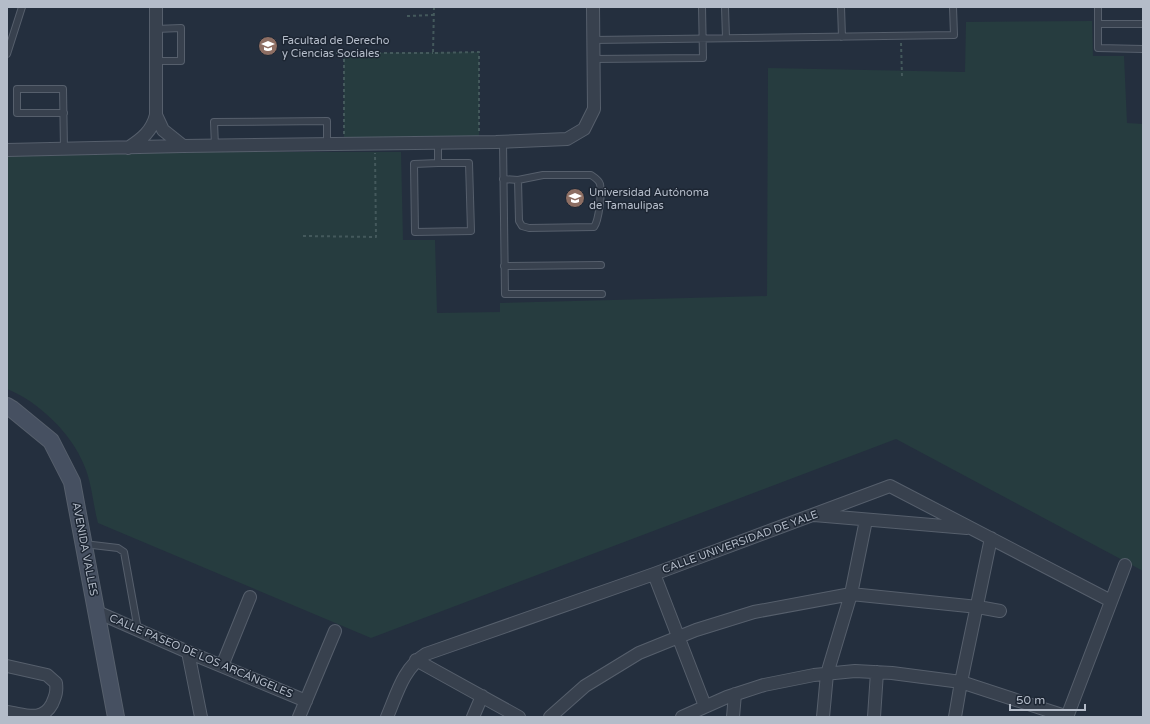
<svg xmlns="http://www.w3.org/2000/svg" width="1150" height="724" font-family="'Varela Round',sans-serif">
<rect width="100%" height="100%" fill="#242f3e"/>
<path fill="#263c3f" d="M1092 21 1093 56H1124L1127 123 1143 124V571L896 439 371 638 98 523C93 505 92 483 84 465 72 434 38 401 7 389V158L10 156 192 152H401L403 240H435L437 313 500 312V303L767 296 768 68 965 72 966 22Z
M479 52V143L344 144V53Z"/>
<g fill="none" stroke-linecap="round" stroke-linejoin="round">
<g stroke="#565f6c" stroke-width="8">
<path id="service" d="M725 7 726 38
M841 7 842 37
M1098 7V48L1143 49
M1098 24H1143
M156 29 181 28V61H156
M593 40 954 35 953 7
M7 54 22 7
M593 59 703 58 702 7
M64 113H17V89H63L64 149
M503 142 505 294H602
M438 143V163
M215 146 214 122 327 121V145
M438 163H469L471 231 415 232 414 164Z
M503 179 518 180 543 175H591C594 177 599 180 600 184 602 193 599 220 594 227L529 228 522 226 519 221 518 180
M504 266 601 265
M84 544 118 548 124 552 138 630"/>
</g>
<g stroke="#565f6c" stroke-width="14">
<path id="minor" d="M156 7V115L163 130 183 146 496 142 567 139 584 129 594 109 593 7
M128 148C142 139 152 131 156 115
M7 150 183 146
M814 515 967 528
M654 574 705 706
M97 612 188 652 306 701
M188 652 201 717
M416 660 519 717
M7 666 47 675 56 683C57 691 56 695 52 704 42 723 24 714 7 712
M222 666 250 597
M299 717 335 631
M387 717C397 694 403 668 426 654L654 574 890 486 1111 601
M473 717 482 696
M550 717 585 686 639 653 696 630 754 612 851 594 978 607 1000 611
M682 717 727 697 764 685 814 675 855 671 892 673 961 682 1068 717
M733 717 735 694
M823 717 827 674 851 594 866 520
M874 717 877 672
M955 717 961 682 991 538
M1067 717 1125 565"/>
</g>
<g stroke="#565f6c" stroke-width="18">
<path id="secondary" d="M7 406 12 409 51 441 72 482 116 717"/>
</g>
<path stroke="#44595c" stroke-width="2" stroke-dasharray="3 3" stroke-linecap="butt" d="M434 7 433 53 479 52V133
M407 16 434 15
M901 43 902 76
M312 53H433
M344 53V134
M303 236 376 237 375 153"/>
<use href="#service" stroke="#38414e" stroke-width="6"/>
<use href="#minor" stroke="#38414e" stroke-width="12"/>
<use href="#secondary" stroke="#465061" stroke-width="16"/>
</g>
<defs>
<g id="university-disc" transform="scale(1)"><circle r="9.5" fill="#8d6e63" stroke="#1d2633"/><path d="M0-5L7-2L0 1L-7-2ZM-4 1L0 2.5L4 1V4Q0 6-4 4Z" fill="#fff"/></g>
</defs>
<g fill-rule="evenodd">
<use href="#university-disc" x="268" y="46"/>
<use href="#university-disc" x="575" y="198"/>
</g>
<g text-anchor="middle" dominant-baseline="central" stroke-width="3" stroke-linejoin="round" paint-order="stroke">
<g font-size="11" fill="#b4bcc9" stroke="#1d2633" text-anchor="start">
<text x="282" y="40">Facultad de Derecho<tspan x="282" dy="13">y Ciencias Sociales</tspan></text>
<text x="589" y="192">Universidad Autónoma<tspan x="589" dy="13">de Tamaulipas</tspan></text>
</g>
<g font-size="11" fill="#b4bcc9" stroke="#1d2633">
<text transform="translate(740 542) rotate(-20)">CALLE UNIVERSIDAD DE YALE</text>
<text transform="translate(85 549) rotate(79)">AVENIDA VALLES</text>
<text transform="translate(201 656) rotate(23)">CALLE PASEO DE LOS ARCÁNGELES</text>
</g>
</g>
<rect width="1150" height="724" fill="none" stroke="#b4bcc9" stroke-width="16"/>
<path d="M1010 704v6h75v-6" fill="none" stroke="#b4bcc9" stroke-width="2"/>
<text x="1016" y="704" font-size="12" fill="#b4bcc9" stroke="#1d2633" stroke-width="3" paint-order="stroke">50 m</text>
</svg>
